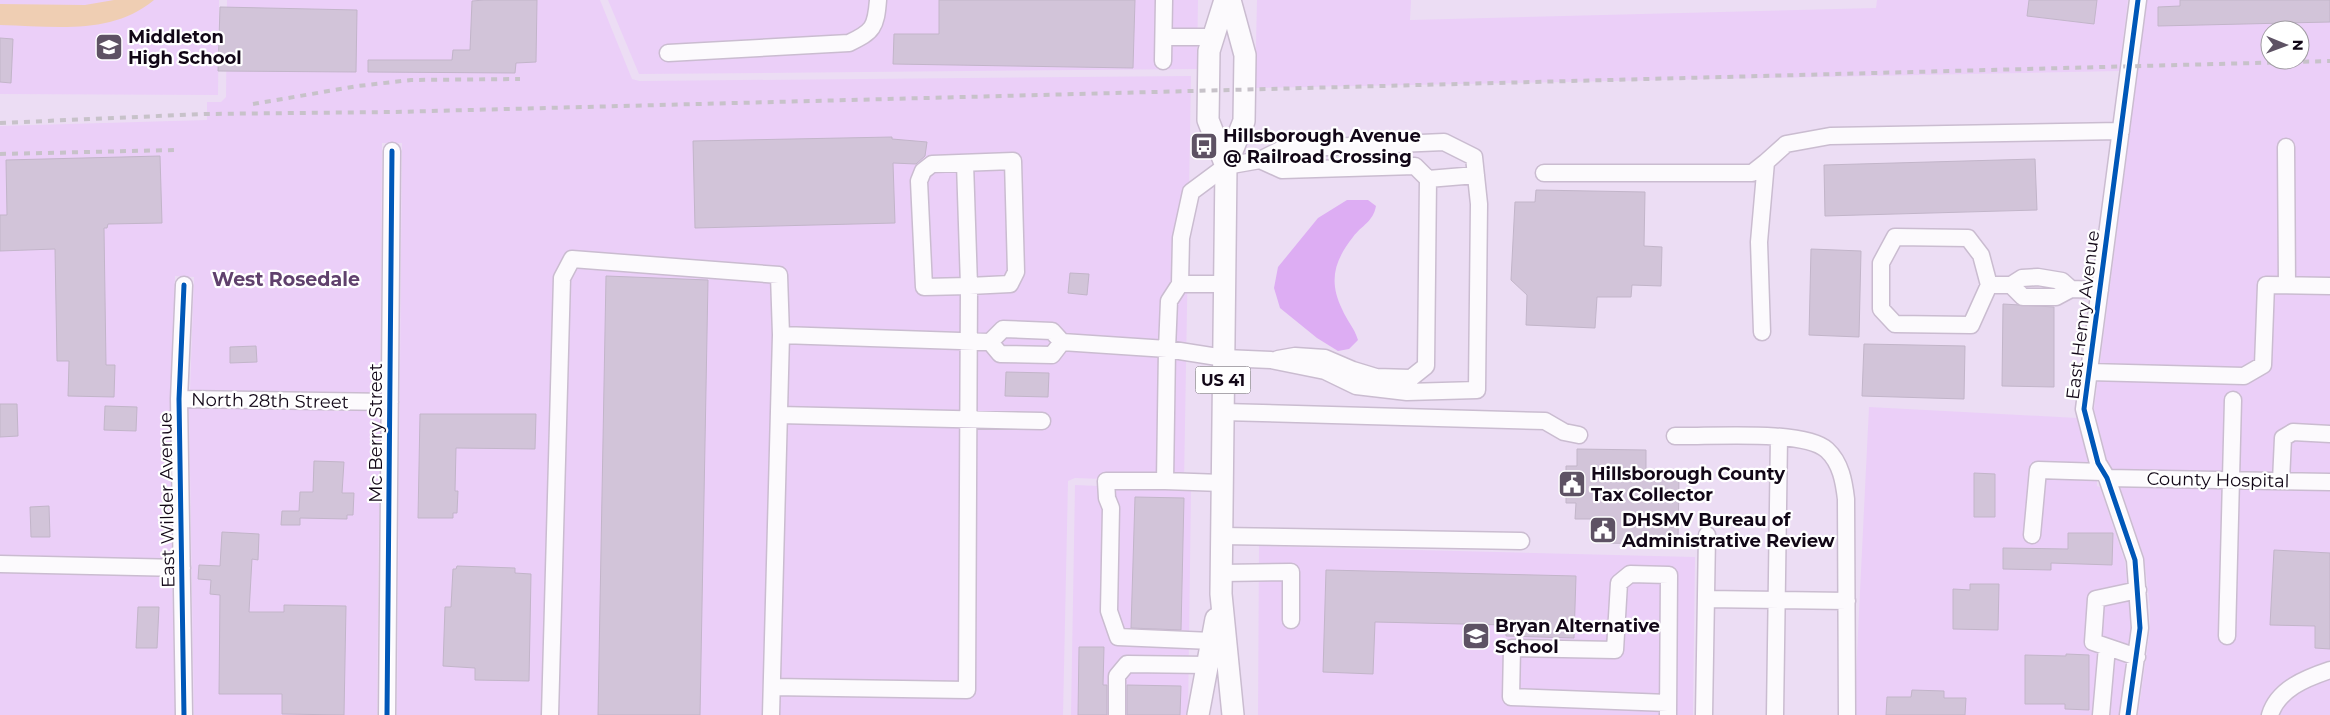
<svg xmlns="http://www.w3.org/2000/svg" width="2330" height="715" font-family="Montserrat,sans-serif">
<rect width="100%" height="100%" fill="#ecddf4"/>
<path fill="#ebcff8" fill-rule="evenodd" d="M0 0H219L218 95 0 94Z
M227 0H600L632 79 639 81 1191 76 1184 482 1075 478 1068 481 1063 715H397L402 143H382L380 394 190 391 194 277 175 276 170 408 172 559 0 556V126L207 120V102H221L226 97Z
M608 0H1198L1197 69 639 74Z
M1257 0H1411L1410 20 1876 8 1877 0H2128L2119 71 1255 88Z
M2147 0H2330V473L2113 470 2107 460 2094 409ZM2270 30H2300V60H2270Z
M1869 407 2077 418 2089 465 2097 480V486L2100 487 2125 562 2131 627 2119 715H1854Z
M189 408 380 411 377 715H194Z
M1075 485 1191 490 1188 715H1071Z
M2120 487 2330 491V715H2138L2150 629V607L2144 557Z
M1259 546 1695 557 1693 715H1258Z
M0 573 172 576 175 715H0Z"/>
<path fill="#efceb3" d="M114 0H154C111 36 53 26 0 25V4L85 5Z"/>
<path fill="#ddadf3" d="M1347 200H1368L1376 206C1373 222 1362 225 1353 237 1335 260 1328 280 1342 309 1347 321 1354 327 1358 340L1349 349 1338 351 1317 338 1280 308 1274 288 1278 267 1318 218Z"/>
<path fill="#d2c4d9" stroke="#c2b5c9" d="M484 0H537L536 62 516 63 515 73 368 72V60H452L453 50H470L472 1Z
M939 0H1135L1133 68 893 64 894 34H939Z
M2029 0H2097L2094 24 2027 16Z
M2180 0H2330V22L2158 26V7L2180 6Z
M220 7 357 10 356 72 218 71Z
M0 38 13 39 11 83 0 82Z
M892 137V139L927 142 925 156 916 164 893 163 895 223 695 228 693 141Z
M160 156 162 223 108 224 107 228H104L106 365H115L114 397 68 396 69 361H57L55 249 0 251V215H7L6 160Z
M2035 159 2037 210 1825 216 1824 165Z
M1536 190 1645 192 1644 246 1662 247 1661 286 1632 285 1631 297H1597L1595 328 1526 325 1527 295 1511 280 1515 202H1535Z
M1811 249 1861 251 1859 337 1809 335Z
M1070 273 1089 274 1087 295 1068 293Z
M606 276 708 280 700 715H598Z
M2003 304 2054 307V387L2002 386Z
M1864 344 1965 346 1964 399 1862 396Z
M256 346 257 362 230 363V347Z
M1006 372 1049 373 1048 397 1005 396Z
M0 404H17L18 436 0 437Z
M105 406 137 407 136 431 104 430Z
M420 414H536L535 449 456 448 455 491H458L457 513H453V518H418Z
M1577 449 1646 450V474L1679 475 1678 544 1597 543V519H1575L1576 503H1566V466H1577Z
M314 461 344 462 342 493H354L353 515H347V519L300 518V525H281L282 511H299L300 492H313Z
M1974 473 1995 474V517H1974Z
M1135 497 1184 498 1181 630 1131 628Z
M49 506 50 537H31L30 507Z
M222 532 259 534 258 560 252 559 249 612H284V605L346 606 344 715 282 714V694H219L220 595 210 594 211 580 198 579 199 565 220 566Z
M2068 533H2113L2112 565 2051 563V570L2003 569V548L2068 549Z
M2274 550 2330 553V649L2315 648V626L2270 625Z
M457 566 515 568V573L531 574 529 681 475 680V668L443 666 445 607H451L453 569H456Z
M1326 570 1576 576 1574 638 1506 636V625L1375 622 1373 674 1323 672Z
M1970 584H1999L1998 630 1953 629V589L1970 590Z
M138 607H159L157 648H136Z
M1079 647H1104L1103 685H1107V715H1078Z
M2066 654 2089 655V710L2065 709V704H2025V655L2066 656Z
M1127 685 1181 686 1180 715H1127Z
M1912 690 1944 691V698H1966L1965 715H1886L1887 697H1911Z"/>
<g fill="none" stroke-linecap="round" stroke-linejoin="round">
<g stroke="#cabcd0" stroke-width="19">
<path id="minor" d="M1164 37H1213
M668 53 849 43C873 32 876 27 878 0
M1163 61 1164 0
M2286 147 2287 285
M1260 160 1282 170 1415 166 1428 179 1426 366 1411 378 1376 377 1353 370 1325 358 1295 356 1278 359
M1544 173H1752L1766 162
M1428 179 1476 175
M1180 284 1169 301 1167 349 1224 358 1271 360 1325 371 1356 386 1407 392 1477 390 1479 204 1474 157 1444 142 1282 149 1260 160 1226 166 1191 192 1181 238 1180 284H1224
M184 285 179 399 184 715
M1989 285 1971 325 1895 324 1881 309V263L1895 237 1968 238 1981 255 1989 285H2011L2022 278 2038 277 2062 281 2071 289
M2011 285 2023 297H2056L2071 289 2100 290
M1762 332 1759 242 1766 162 1786 144 1830 136 2121 131
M990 342 1003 329 1052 331 1062 342 1167 349 1165 481 1222 483
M2089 372 2244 376 2263 365 2266 285 2330 286
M179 399 390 402
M1223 412 1545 421 1564 432 1579 435
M779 415 1042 421
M1675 436C1708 437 1804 429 1827 450 1841 463 1844 482 1846 499L1847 715
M2107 478 2330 482
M1165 481H1106L1107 498 1111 508 1109 611 1118 637 1212 641
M2281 481 2283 438 2293 432 2330 434
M2032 535 2038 470 2103 472
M1221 536 1521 541
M0 564 182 568
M1221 573 1291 572V620
M1706 599 1847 601
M2227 636 2233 400
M2137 657 2093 642 2096 599 2138 590
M772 687 967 690 969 286 1010 284 1016 272 1013 161 932 164 923 171 919 181 924 287 969 286 965 163
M1668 703 1511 697 1512 648 1615 650 1619 583 1630 574 1669 575 1668 715
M387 715 392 151
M550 715 562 278 572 259 779 275 781 335
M771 715 781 335 990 342 1000 354 1052 355 1062 342
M1117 715V676L1127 664 1208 665
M1704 715 1707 535
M1775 715 1779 437
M2101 715 2107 647
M2128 715 2140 628 2135 560 2107 478 2098 463 2084 409 2138 0
M2270 715C2278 689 2306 678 2330 670"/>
</g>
<g stroke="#cabcd0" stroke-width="24">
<path id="major" d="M1225 0 1209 51 1208 120 1226 166
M1230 0 1245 55 1244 121 1226 166 1221 594 1233 715
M1198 715 1216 619"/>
</g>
<use href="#minor" stroke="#fcfafd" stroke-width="16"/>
<use href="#major" stroke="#fcfafd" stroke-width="21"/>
<path stroke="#c7c2c9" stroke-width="4" stroke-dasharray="6 6" stroke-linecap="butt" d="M253 104 358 86 411 80 520 79
M0 123 204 114 394 112 2330 61
M0 154 175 150"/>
<g stroke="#fff" stroke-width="8">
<path id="cycleway" d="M184 285 179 399 184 715
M387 715 392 151
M2128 715 2140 628 2135 560 2107 478 2098 463 2084 409 2138 0"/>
</g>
<use href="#cycleway" stroke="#0057b8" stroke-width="5"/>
</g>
<defs>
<g id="school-square" transform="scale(1.4375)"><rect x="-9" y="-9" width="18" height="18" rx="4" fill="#5e5264" stroke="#fff"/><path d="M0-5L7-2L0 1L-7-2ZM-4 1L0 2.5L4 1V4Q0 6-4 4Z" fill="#fff"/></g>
<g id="bus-square" transform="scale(1.4375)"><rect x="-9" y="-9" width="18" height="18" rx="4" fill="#5e5264" stroke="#fff"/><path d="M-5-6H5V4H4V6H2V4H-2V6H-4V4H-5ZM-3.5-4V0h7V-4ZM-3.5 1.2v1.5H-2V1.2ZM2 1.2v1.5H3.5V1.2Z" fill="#fff"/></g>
<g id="civic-square" transform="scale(1.4375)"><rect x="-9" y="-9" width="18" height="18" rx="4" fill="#5e5264" stroke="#fff"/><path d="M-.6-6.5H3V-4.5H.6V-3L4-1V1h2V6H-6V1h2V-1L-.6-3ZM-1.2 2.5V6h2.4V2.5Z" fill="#fff"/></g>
</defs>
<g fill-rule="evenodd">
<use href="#school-square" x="109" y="47"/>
<use href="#bus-square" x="1204" y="146"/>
<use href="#civic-square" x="1572" y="484"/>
<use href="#civic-square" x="1603" y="530"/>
<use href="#school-square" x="1476" y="636"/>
</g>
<g text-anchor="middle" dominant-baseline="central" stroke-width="4.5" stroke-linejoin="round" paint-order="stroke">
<rect fill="#fff" stroke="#59515d" stroke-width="1" x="1195.5" y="366.5" width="55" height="27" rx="4"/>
<g font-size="16" font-weight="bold" fill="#120717">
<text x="1223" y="380">US 41</text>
</g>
<g font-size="18" font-weight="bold" fill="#120717" stroke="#fff" text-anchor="start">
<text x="128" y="37">Middleton<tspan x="128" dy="21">High School</tspan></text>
<text x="1223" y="136">Hillsborough Avenue<tspan x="1223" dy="21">@ Railroad Crossing</tspan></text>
<text x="1591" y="474">Hillsborough County<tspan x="1591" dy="21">Tax Collector</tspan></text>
<text x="1622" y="520">DHSMV Bureau of<tspan x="1622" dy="21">Administrative Review</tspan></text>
<text x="1495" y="626">Bryan Alternative<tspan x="1495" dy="21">School</tspan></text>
</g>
<g font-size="18" fill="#120717" stroke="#fff">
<text transform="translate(2083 315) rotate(-83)">East Henry Avenue</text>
<text transform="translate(270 401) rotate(1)">North 28th Street</text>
<text transform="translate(376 433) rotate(-90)">Mc Berry Street</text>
<text transform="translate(2218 480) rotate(1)">County Hospital</text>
<text transform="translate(167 500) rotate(-91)">East Wilder Avenue</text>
</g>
<g font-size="19" font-weight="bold" fill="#60416d" stroke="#fff">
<text x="286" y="279">West Rosedale</text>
</g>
</g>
<g transform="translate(2285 45) rotate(91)"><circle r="24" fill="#ffffff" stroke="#a09ca2"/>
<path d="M0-4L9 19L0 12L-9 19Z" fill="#5e5264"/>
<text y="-8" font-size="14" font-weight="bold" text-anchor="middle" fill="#120717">N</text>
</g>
</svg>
